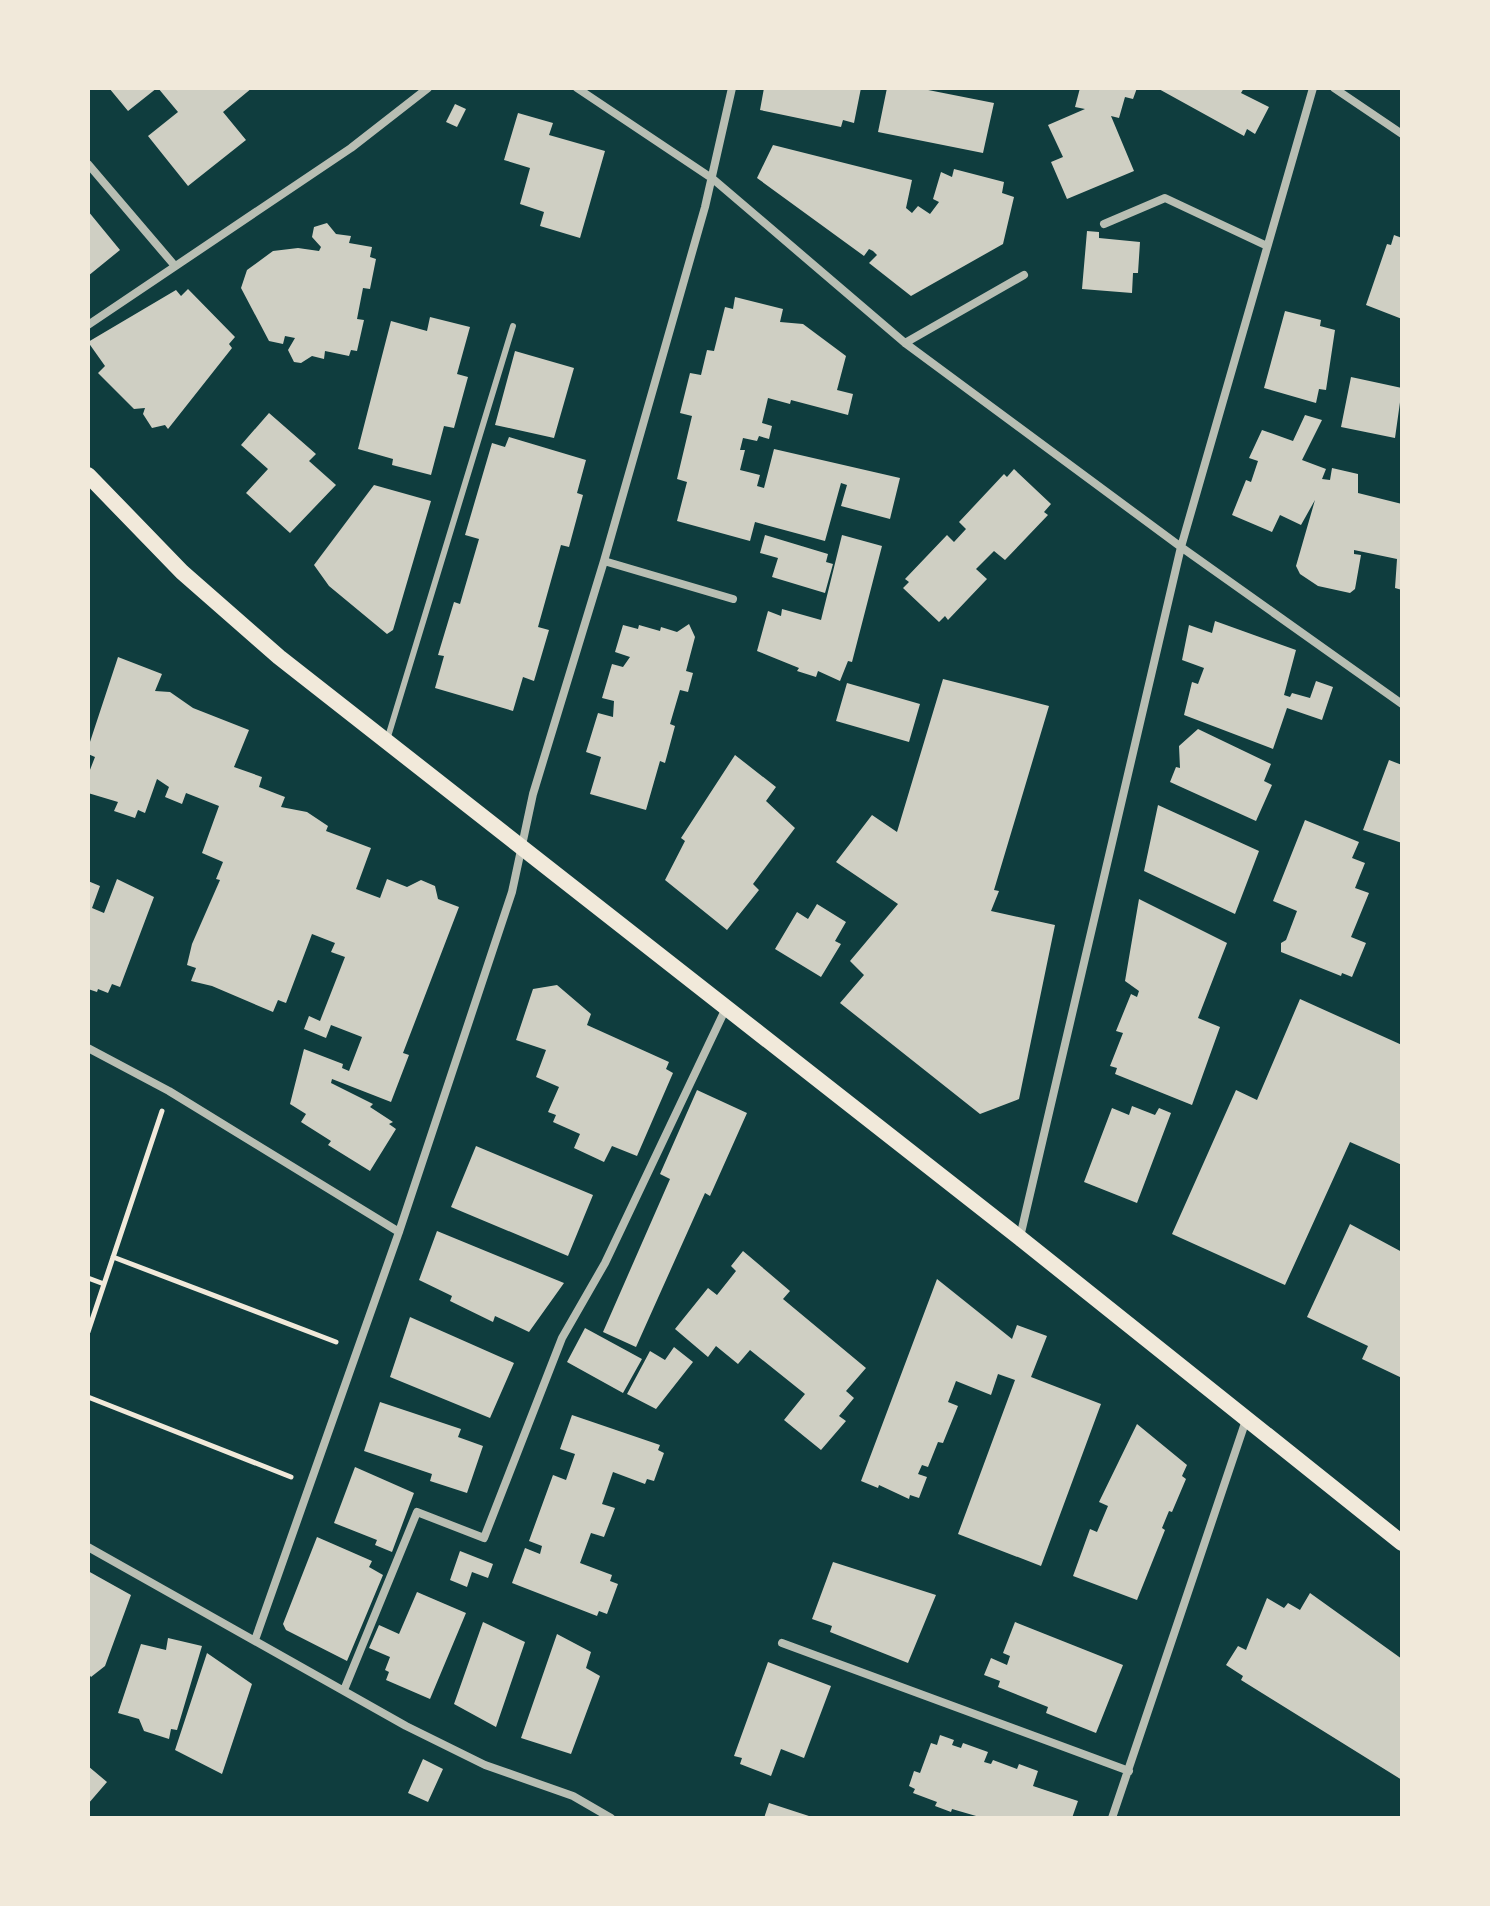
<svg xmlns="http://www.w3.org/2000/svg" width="1490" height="1906" font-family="Barlow,sans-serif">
<rect width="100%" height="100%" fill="#0f3d3e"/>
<path fill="#cfcfc3" d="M109 88H157L128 111Z
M158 88H252L223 112 246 140 188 186 148 136 178 112Z
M764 88H861L854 123 843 120 841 127 760 110Z
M887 88H918L994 103 983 153 878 132Z
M1080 88H1137L1133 99 1125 97 1119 118 1111 116 1134 171 1067 199 1051 162 1063 157 1048 125 1085 109 1075 107Z
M1157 88H1244L1241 93 1269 107 1255 134 1247 129 1244 136Z
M455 104 466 109 457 127 446 122Z
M518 113 553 123 549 135 605 151 580 238 540 226 544 212 520 204 530 168 504 160Z
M773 145 912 180 906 208 912 213 918 206 930 214 939 202 933 199 941 172 952 177 954 169 1004 182 1002 193 1014 197 1003 244 911 296 869 263 877 255 873 251 869 249 864 256 757 178Z
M88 211 120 250 88 276Z
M327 223 336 234 351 236 349 243 372 247 370 257 376 259 370 289 363 288 357 319 364 320 357 351 351 350 349 356 325 351 324 359 312 356 301 363 294 362 288 350 295 338 285 336 283 344 269 341 241 288 247 270 273 251 298 248 319 251 321 247 312 237 314 227Z
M1087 231 1099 232V238L1140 242 1138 273H1133L1132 293 1082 289Z
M1394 235 1402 238V319L1366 305 1387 244 1391 245Z
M188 289 235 337 229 344 232 348 168 429 165 425 152 428 143 414 145 408 134 409 98 373 105 366 88 342 176 290 181 296Z
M735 297 783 309 780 322 803 324 846 356 837 390 853 394 848 415 791 400 790 404 768 398 762 423 772 426 769 439 759 436 757 441 743 438 740 450H745L740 470 760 475 757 486 764 488 774 449 900 478 890 519 841 506 847 485 841 483 825 541 755 522 750 541 677 521 687 482 677 479 692 416 680 413 690 373 701 375 707 350 714 351 725 307 733 309Z
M1285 311 1321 320 1320 326 1335 330 1326 390 1319 389 1316 403 1264 388Z
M430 317 470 327 457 374 468 377 454 428 444 426 431 475 392 465 393 459 358 449 391 321 427 331Z
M515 351 574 368 554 438 495 425Z
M1351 377 1402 388 1395 438 1341 427Z
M269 413 316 454 309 461 336 485 290 533 246 493 268 469 241 445Z
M1305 415 1322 420 1302 460 1326 469 1322 479 1330 480 1332 468 1358 474V493L1402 504V590L1395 588 1397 559 1354 550V554L1361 555 1355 589 1350 593 1318 586 1300 574 1296 566 1315 500 1301 525 1280 515 1272 532 1232 515 1246 480 1251 482 1258 461 1249 458 1262 430 1293 441Z
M509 437 586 460 577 493 583 495 569 547 561 545 538 627 549 630 534 681 523 677 513 711 435 688 444 656 438 655 454 602 460 604 479 539 465 535 492 443 505 447Z
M1014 469 1051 504 1044 512 1048 515 1005 560 994 551 976 569 987 579 948 620 945 616 939 622 903 588 909 582 905 579 947 535 954 542 966 529 959 522 1004 474 1007 477Z
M374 485 431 501 393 630 387 634 329 586 314 565Z
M765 535 828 554 826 562 833 564 825 593 772 577 778 558 760 553Z
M842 535 882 546 852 662 848 661 840 681 818 671 816 677 797 671 799 668 757 651 768 611 781 616 782 609 821 620Z
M1215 621 1296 650 1284 695 1290 697 1292 693 1310 698 1316 681 1333 687 1322 720 1287 708 1273 749 1184 715 1192 682 1198 684 1204 668 1182 660 1189 625 1212 633Z
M689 624 695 637 686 671 693 673 688 692 680 690 670 724 675 726 665 763 660 761 646 810 590 794 601 757 586 752 598 713 613 717 614 701 602 698 612 664 623 667 630 657 615 652 623 625 638 629 639 625 660 631 661 627 677 632Z
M118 657 162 674 155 691 170 692 193 708 249 730 234 767 262 777 259 787 285 797 281 807 307 812 328 826 326 831 371 848 356 889 380 898 387 879 407 887 421 880 435 886 438 899 459 907 403 1053 409 1055 391 1102 332 1079 331 1083 373 1104 370 1107 393 1122 389 1124 396 1129 370 1171 328 1145 331 1141 301 1122 306 1114 290 1104 304 1049 343 1064 342 1068 349 1071 362 1037 331 1025 326 1038 304 1029 309 1016 320 1021 345 957 331 952 335 943 312 934 286 1003 278 1000 273 1012 212 986 191 981 196 968 187 965 192 944 220 880 216 879 223 862 202 853 219 806 186 793 182 804 165 797 169 787 157 779 145 813 138 810 135 818 114 811 118 802 88 793V775L95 757 88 754V748Z
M943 679 1049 706 994 890 999 891 991 911 1055 925 1019 1099 980 1114 840 1003 864 975 850 961 898 904 836 862 872 815 897 832Z
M847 683 920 704 909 742 836 721Z
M1198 729 1271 764 1264 781 1272 785 1256 821 1170 782 1176 767 1180 768 1179 746Z
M735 755 776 787 766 801 795 828 753 884 759 890 727 930 665 880 685 841 681 838Z
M1389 760 1402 765V843L1363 830Z
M1158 805 1259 851 1235 914 1144 871Z
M1305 820 1359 842 1352 858 1365 863 1355 888 1369 893 1351 937 1366 943 1352 977 1342 973 1341 976 1281 952V943L1286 940 1297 911 1273 901Z
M117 879 154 897 120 987 112 984 108 993 98 989 97 992 88 989V881L100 886 92 908 104 913Z
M1139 899 1227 943 1198 1018 1220 1027 1192 1105 1115 1074 1117 1068 1110 1066 1123 1033 1116 1031 1131 994 1137 997 1139 991 1125 981Z
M817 904 846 922 835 941 841 944 821 977 775 949 797 912 808 919Z
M557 985 591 1014 587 1025 669 1062 666 1069 673 1073 637 1156 612 1146 604 1162 574 1148 580 1134 553 1122 556 1115 548 1112 559 1087 536 1077 546 1050 516 1040 533 989Z
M1300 999 1402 1045V1165L1350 1142 1285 1285 1172 1234 1236 1090 1257 1100Z
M697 1090 747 1113 710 1196 705 1193 636 1347 603 1332 670 1179 660 1174Z
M1132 1106 1155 1115 1159 1108 1171 1113 1137 1203 1084 1182 1112 1108 1129 1115Z
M476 1146 593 1195 568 1256 451 1207Z
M1350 1224 1402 1252V1378L1362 1359 1368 1346 1307 1317Z
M437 1231 564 1283 529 1332 495 1316 493 1322 450 1301 452 1296 419 1280Z
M743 1251 790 1291 783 1299 866 1368 846 1391 854 1398 839 1416 846 1421 821 1450 784 1420 805 1394 750 1350 738 1364 716 1346 708 1357 675 1329 708 1288 717 1295 736 1271 731 1266Z
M937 1279 1012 1339 1017 1325 1047 1336 1031 1377 1101 1404 1041 1566 958 1534 1015 1380 998 1374 991 1395 956 1381 948 1402 958 1406 943 1443 938 1442 928 1467 922 1465 918 1474 927 1477 919 1498 910 1495 909 1499 879 1485 878 1488 861 1481Z
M410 1317 514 1363 490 1418 390 1377Z
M585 1328 642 1359 623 1393 567 1362Z
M674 1347 693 1362 656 1409 627 1394 650 1351 665 1360Z
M380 1402 461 1429 458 1437 483 1446 467 1493 430 1481 432 1474 364 1451Z
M572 1415 660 1445 658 1450 664 1453 654 1481 647 1479 645 1484 613 1472 602 1504 615 1508 604 1537 591 1533 580 1563 612 1575 610 1581 618 1584 607 1614 599 1611 597 1616 512 1583 525 1548 540 1554 542 1546 529 1541 553 1475 566 1480 575 1454 560 1449Z
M1137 1424 1187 1465 1182 1476 1186 1479 1172 1512 1169 1511 1162 1528 1165 1530 1137 1600 1073 1576 1090 1529 1097 1532 1108 1506 1099 1502Z
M355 1467 414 1493 392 1552 375 1545 377 1540 334 1523Z
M317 1537 372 1561 369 1567 383 1575 347 1661 286 1630 283 1624Z
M460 1551 493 1564 488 1578 472 1572 467 1587 450 1580Z
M833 1562 936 1595 908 1663 830 1632 832 1626 812 1619Z
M88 1571 131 1595 105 1666 91 1677 88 1673Z
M417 1592 466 1613 430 1699 386 1680 389 1672 385 1670 390 1657 369 1648 379 1625 399 1634Z
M1310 1593 1402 1659V1780L1241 1680 1243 1676 1226 1665 1238 1646 1246 1650 1267 1598 1284 1608 1288 1603 1300 1610Z
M483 1622 525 1642 496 1727 454 1704Z
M1015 1622 1123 1665 1096 1733 1046 1713 1048 1707 998 1687 1000 1681 984 1675 991 1658 1007 1665 1010 1656 1003 1653Z
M557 1634 591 1652 586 1668 600 1676 571 1754 521 1738Z
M168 1638 202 1646 177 1730 171 1729 169 1739 144 1731 139 1719 118 1713 141 1644 166 1650Z
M207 1653 252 1684 222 1774 175 1750Z
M768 1662 831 1686 804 1758 781 1749 771 1776 740 1764 742 1758 734 1756Z
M940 1735 954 1740 952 1745 961 1748 963 1743 988 1752 984 1762 991 1764 993 1760 1017 1769 1019 1764 1038 1771 1033 1786 1078 1801 1072 1818H983L952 1809 951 1812 935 1806 937 1802 913 1793 915 1789 909 1786 914 1771 920 1773 931 1743 937 1745Z
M423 1759 443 1769 428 1802 408 1793Z
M88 1766 107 1782 88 1804Z
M769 1803 812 1817V1818H764Z"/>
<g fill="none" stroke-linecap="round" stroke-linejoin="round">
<path stroke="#f1e9da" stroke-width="5" d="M113 1257 336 1342
M88 1278 104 1284
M88 1332 162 1111
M88 1397 291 1477"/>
<path stroke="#b8beb3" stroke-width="6" d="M387 740 513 326"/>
<path stroke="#b8beb3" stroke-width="8" d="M577 88 713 179 905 343 1181 547 1402 704
M1334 88 1402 134
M88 164 175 266
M1104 224 1165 198 1265 245
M88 325 351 148 428 88
M905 343 1024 275
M604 561 733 599
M88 1048 169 1091 399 1232
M1020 1237 1181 547 1313 88
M88 1547 406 1726 485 1765 573 1796 611 1818
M255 1640 399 1232 512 892 533 794 604 561 705 207 732 88
M782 1643 1129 1771
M344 1690 417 1512 484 1538 562 1338 605 1263 726 1008
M1112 1818 1246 1420"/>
<path stroke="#f1e9da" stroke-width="16" d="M88 475 182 572 279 657 1020 1238 1402 1543"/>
</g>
<rect width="1490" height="1906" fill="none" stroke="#f1e9da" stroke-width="180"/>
</svg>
